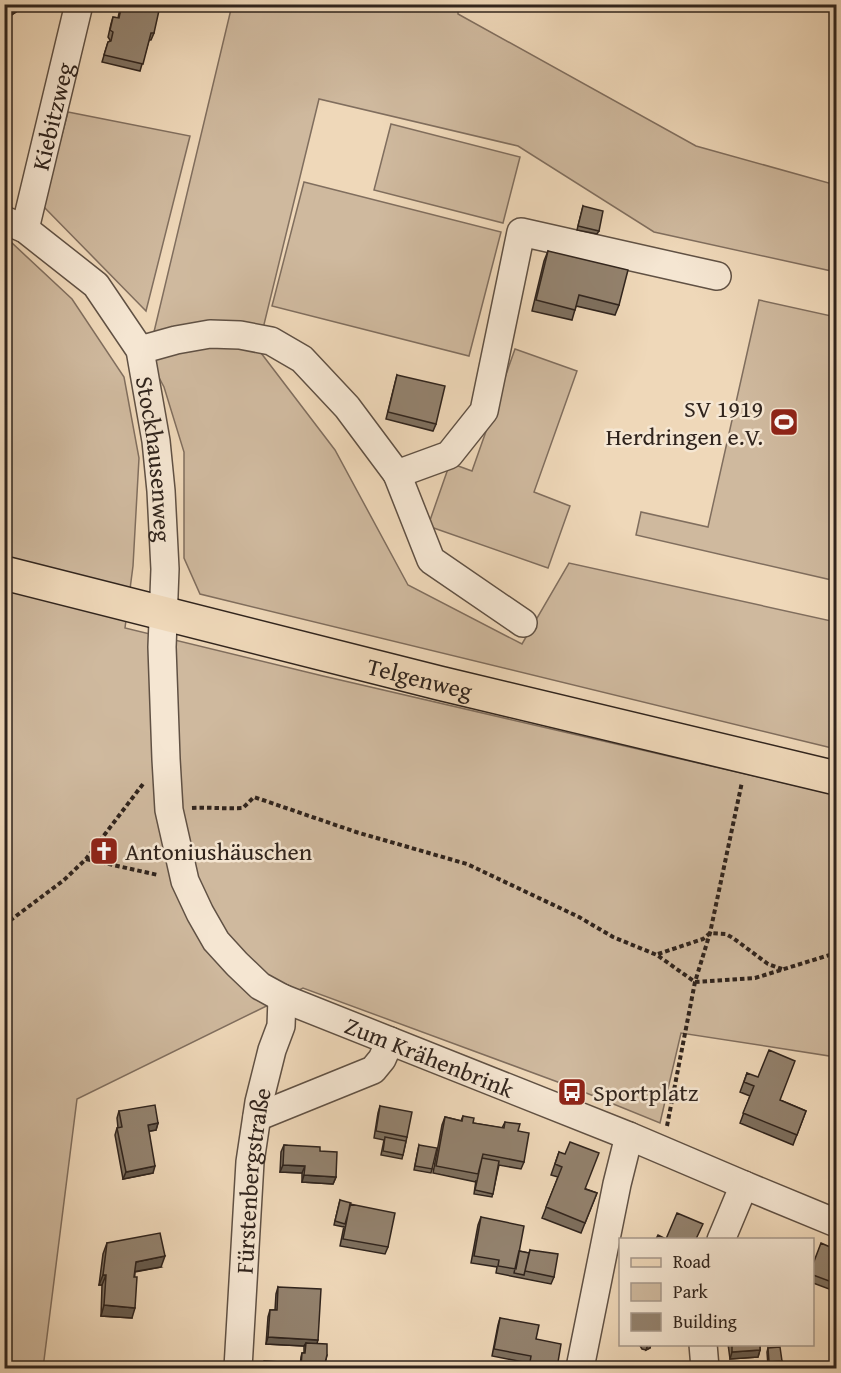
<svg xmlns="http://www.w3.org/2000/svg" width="841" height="1373" font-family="'Gentium Book Plus',serif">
<rect width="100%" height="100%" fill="#efd8b9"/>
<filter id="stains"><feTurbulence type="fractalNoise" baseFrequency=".00333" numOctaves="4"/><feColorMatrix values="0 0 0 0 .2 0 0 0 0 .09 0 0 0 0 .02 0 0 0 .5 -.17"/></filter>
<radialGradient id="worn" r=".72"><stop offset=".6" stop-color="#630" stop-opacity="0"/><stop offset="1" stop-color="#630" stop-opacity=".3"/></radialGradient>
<path fill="#cfb99e" stroke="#806e5e" stroke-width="1.5" d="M232 5H458V14L696 146 836 185V272L654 232 518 146 319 99 258 349 335 450 408 585 522 644 569 563 836 622V749L200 594 184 558V452L164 387 148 357Z
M68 112 190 136 146 311 43 206Z
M391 124 520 157 503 223 374 190Z
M304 182 501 232 469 356 272 306Z
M5 241 12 243 72 299 124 377 139 458 133 566 125 628 323 676 836 795V1057L681 1033 660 1123 574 1088 303 988 77 1099 43 1368H5Z
M759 300 836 317V581L636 535 641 512 708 527Z
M515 349 577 371 534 492 570 506 548 568 428 526 450 463 472 471Z"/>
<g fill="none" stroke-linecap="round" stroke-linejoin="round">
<g stroke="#605144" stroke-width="30">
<g id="minor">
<path id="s1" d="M4 220 25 229 96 285 140 350 156 441 161 491 165 569 162 647 166 759 169 810 185 881 200 913 216 941 237 964 260 986 282 998 629 1136 744 1185 836 1223"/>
<path id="s2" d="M25 229 79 4"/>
<path d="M140 350 176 340 210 334 240 335 271 341 302 359 347 407 397 474 449 455 484 411 521 232 717 276"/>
<path d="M397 474 431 560 523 623"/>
<path d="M257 1117 373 1070 382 1059 390 1041"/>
<path d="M721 1240 744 1185"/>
<path d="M703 1344 705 1368"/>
<path id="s3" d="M238 1368 250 1162 259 1102 272 1050 281 1026 282 998"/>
<path d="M580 1368 617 1184 629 1136"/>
</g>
</g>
<g stroke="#30241d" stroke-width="36">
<g id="major">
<path id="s4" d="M4 573 439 683 836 778"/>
</g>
</g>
<path stroke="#30241d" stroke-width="4" stroke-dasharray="4.5 3" stroke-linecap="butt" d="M192 808C209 807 226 809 243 808L254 797 356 832 467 864 579 917 613 937 657 955 695 982 755 978 836 953
M86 859 158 875
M4 925 64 880 86 859 143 784
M658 954 703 939 710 933 726 934 733 938 768 964 782 969
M667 1126 695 982 710 933 742 782"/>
<use href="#minor" stroke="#f5e6d2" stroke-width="27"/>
<use href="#major" stroke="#efd8b9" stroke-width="33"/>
</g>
<path fill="#7e705f" stroke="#30241d" stroke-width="1.5" d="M4 4H19L16 12 10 16 4 14Z
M121 4H153L154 33 151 40H149L140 71 102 62 108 42 110 41V40L108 37 111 24 113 17 118 18Z
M583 206 599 231 597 234 577 230Z
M548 251 619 305 615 315 576 306 572 320 532 311 544 261Z
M397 375 436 424 433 431 386 419Z
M747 1073 780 1100 806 1111 793 1145 740 1123 750 1096 740 1092Z
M380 1106 407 1137 402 1159 381 1155 384 1140 374 1138 378 1113Z
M119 1111 158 1123 156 1130 149 1131 153 1173 123 1179 115 1135 117 1128H118L117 1118Z
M463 1116 473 1123 502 1128 505 1122 518 1131 524 1162 521 1169 499 1165 492 1197 474 1194 476 1180V1182L433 1173 442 1125 445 1117 461 1121Z
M284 1145 320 1151 336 1177 333 1184 302 1182V1173L280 1172 281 1152Z
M419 1145 432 1169 431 1173 414 1170Z
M559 1152 586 1189 597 1193 581 1233 542 1218 558 1177 551 1175Z
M340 1200 388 1247 385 1254 340 1246 344 1226V1227L334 1225Z
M481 1217 519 1251 529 1253 530 1250 554 1277 551 1284 496 1273 497 1267 471 1263 478 1225Z
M107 1243 161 1267 135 1272 132 1318 101 1316 102 1285H99L103 1254Z
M837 1250V1292L813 1283V1264Z
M278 1287 317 1343 327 1355 324 1368H300L301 1357 302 1353H304V1346L266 1344 268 1317 270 1310H275L276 1294Z
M500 1318 536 1339 557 1368H528L529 1363 492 1356 498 1325Z
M639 1344H651L650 1348 646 1350 642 1349Z
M728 1344H760V1350L758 1357 730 1359Z
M768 1348 780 1365 768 1366 767 1352Z"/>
<path fill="#675b4d" stroke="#30241d" stroke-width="1.5" d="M19 5 16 12 10 16 13 9Z
M158 1123 156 1130 145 1132 148 1125Z
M283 1165 305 1166 302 1173 280 1172Z
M155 1166 153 1173 123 1179 126 1172Z
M304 1175 336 1177 333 1184 302 1182Z
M165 1256 161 1267 132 1272 136 1262Z
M103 1275H106L102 1285H99Z
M104 1305 135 1308 132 1318 101 1316Z
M268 1337 318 1340 316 1347 306 1343 304 1346 266 1344Z
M648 1344H651L650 1348 646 1350Z
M760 1350 758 1357 730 1359 732 1352Z
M782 1361 780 1365 768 1366 769 1362Z
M301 1366 324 1367V1368H300Z"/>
<path fill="#93826e" stroke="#30241d" stroke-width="1.5" d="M5 4H19L13 9 6 7Z
M122 4H153L160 6 154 33H151L143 64 104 55 108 42 111 41 113 32 110 30 113 17 119 18Z
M583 206 603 211 599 231 578 226Z
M548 251 628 270 619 305 579 295 575 310 536 300Z
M397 375 445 386 436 424 388 412Z
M769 1050 795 1061 780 1100 806 1111 797 1135 743 1113 754 1086 744 1082 747 1073 758 1077Z
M155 1105 158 1123 148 1125 155 1166 126 1172 117 1128 122 1127 119 1111Z
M380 1106 412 1112 407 1137 376 1131Z
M463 1116 474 1118 473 1123 504 1128 505 1122 520 1124 518 1131 529 1133 524 1162 483 1154 478 1174 436 1166 445 1117 462 1121Z
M385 1137 406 1141 403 1155 383 1151Z
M570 1142 599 1153 585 1189 597 1193 585 1223 546 1207 562 1167 555 1164 559 1152 565 1154Z
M284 1145 320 1147V1151L337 1152 336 1177 304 1175 305 1166 283 1165Z
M419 1145 437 1148 432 1169 415 1166Z
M482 1158 499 1161 493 1194 475 1190Z
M340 1200 351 1203 345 1224 335 1221Z
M350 1204 395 1213 388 1247 343 1239Z
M677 1213 703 1224 696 1239H656L658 1235 666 1239Z
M481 1217 524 1226 516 1269 498 1266 499 1260 474 1256Z
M160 1233 165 1256 136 1262 134 1277H137L135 1308 104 1305 106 1275H103L107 1243Z
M821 1243 837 1250V1284L813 1275V1264Z
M530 1250 558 1254 554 1277 525 1271Z
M519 1251 529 1253 524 1275 514 1273Z
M278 1287 321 1289 318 1340 268 1337 270 1310H277Z
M500 1318 539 1325 536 1339 561 1344 557 1368H529L531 1356 494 1349Z
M306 1343 327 1344V1355L324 1367 301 1366 302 1353H305Z
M732 1344H760V1350L732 1352Z
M780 1347 782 1361 769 1362 768 1348Z
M264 1361 298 1363V1368H263Z"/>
<defs>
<g id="stadium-square" transform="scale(1.5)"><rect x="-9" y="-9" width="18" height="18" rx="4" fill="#8f2418" stroke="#f5e6d2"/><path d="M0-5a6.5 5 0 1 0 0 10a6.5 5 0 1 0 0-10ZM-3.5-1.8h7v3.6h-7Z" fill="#fff"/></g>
<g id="church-square" transform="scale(1.5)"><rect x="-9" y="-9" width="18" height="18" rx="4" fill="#8f2418" stroke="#f5e6d2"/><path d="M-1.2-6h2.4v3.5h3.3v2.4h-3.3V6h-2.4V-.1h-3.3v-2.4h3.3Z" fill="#fff"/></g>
<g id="bus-square" transform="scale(1.5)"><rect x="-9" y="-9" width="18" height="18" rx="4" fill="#8f2418" stroke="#f5e6d2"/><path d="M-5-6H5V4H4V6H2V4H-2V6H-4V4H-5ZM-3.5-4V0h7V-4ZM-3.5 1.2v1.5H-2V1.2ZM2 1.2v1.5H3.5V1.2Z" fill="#fff"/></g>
</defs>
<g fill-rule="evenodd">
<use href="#stadium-square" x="784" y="422"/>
<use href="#church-square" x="104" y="851"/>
<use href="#bus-square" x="572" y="1092"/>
</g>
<g text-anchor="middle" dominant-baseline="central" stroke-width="5" stroke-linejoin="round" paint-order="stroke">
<g font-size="24" fill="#30241d" stroke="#f5e6d2">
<text stroke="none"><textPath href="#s2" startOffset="116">Kiebitzweg</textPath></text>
<text stroke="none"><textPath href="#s1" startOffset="302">Stockhausenweg</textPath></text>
<text stroke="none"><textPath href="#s4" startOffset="429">Telgenweg</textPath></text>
<text stroke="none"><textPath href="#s1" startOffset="1041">Zum Krähenbrink</textPath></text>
<text stroke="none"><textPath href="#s3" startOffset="188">Fürstenbergstraße</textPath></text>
</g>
<g font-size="24" fill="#30241d" stroke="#f5e6d2" text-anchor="start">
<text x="763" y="408" text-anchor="end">SV 1919<tspan x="763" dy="28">Herdringen e.V.</tspan></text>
<text x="125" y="851">Antoniushäuschen</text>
<text x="593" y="1092">Sportplatz</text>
</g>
</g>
<rect width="841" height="1373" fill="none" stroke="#efd8b9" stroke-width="24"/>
<rect x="6" y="6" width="829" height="1361" fill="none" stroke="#30241d" stroke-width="3"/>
<rect x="12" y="12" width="817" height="1349" fill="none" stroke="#30241d" stroke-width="1.5"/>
<rect x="619" y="1238" width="195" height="108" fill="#f5e6d2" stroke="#a6988a" stroke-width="1.5"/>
<rect x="631" y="1258" width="30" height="9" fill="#efd8b9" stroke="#a6988a" stroke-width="1.5"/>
<text x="673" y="1268" font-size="18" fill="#30241d">Road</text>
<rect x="631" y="1283" width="30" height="18" fill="#cfb99e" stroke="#a6988a" stroke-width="1.5"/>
<text x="673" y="1298" font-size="18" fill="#30241d">Park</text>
<rect x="631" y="1313" width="30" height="18" fill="#93826e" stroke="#a6988a" stroke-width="1.5"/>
<text x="673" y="1328" font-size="18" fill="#30241d">Building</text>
<rect width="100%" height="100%" filter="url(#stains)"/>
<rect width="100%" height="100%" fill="url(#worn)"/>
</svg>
